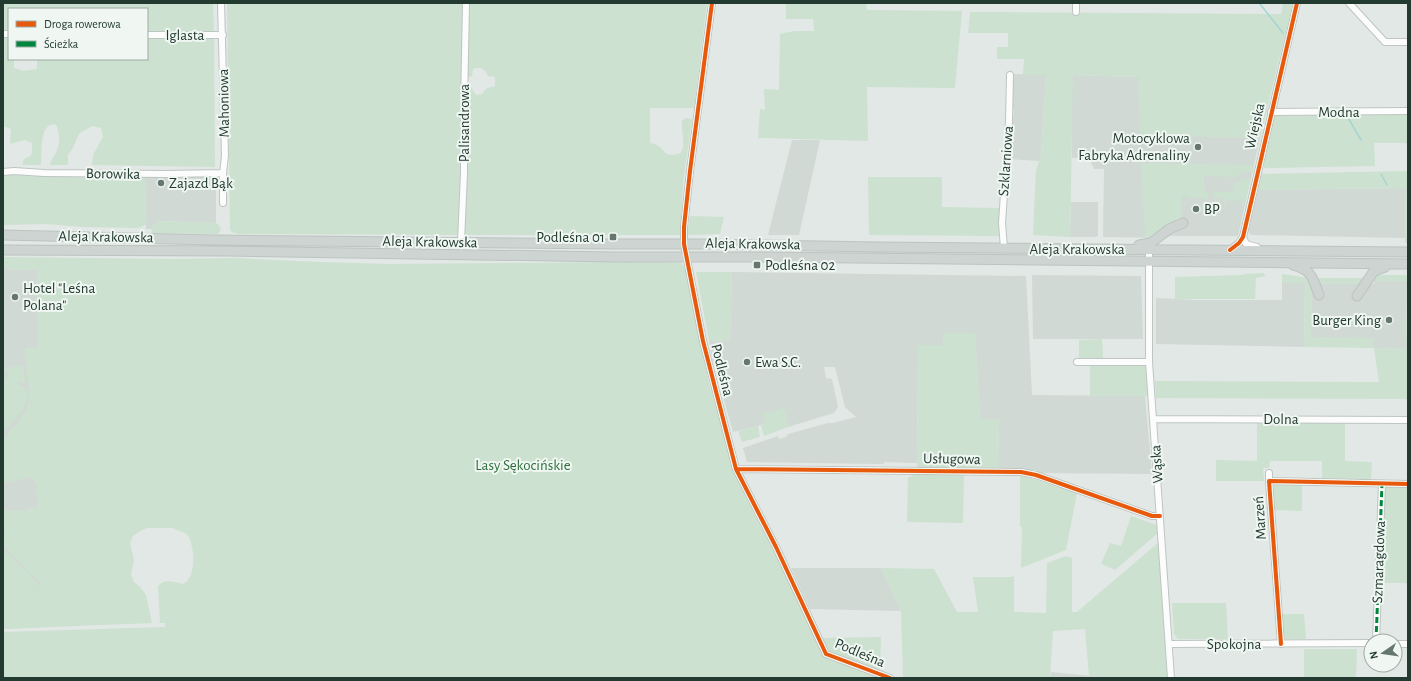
<svg xmlns="http://www.w3.org/2000/svg" width="1411" height="681" font-family="'Alegreya Sans',sans-serif">
<rect width="100%" height="100%" fill="#e2e8e5"/>
<path fill="#d0d9d4" d="M1013 74 1046 75 1041 156 1039 161 1010 159 1014 110 1010 104Z
M1072 75 1138 77 1206 136 1260 138 1238 236H1170L1166 238 1103 237 1104 169H1094L1089 158H1072Z
M792 140H820L799 235H768Z
M145 176 216 177V223L159 221 153 226 152 229H146Z
M1406 188 1405 238 1251 235 1248 231 1258 190Z
M1071 202H1098V236L1095 237H1070Z
M3 269 37 270 42 582 41 583V588L43 627 3 629Z
M732 272 1026 276 1032 395 1145 396 1152 474 1038 473 1037 470H1001L998 467 999 422 980 419 975 333H944L943 346 918 345 917 463 885 462 883 464 747 462 743 448 778 436 779 439 786 437 788 434 828 423H833L856 417 845 407 835 367H824L826 378 832 379 838 407 834 413 788 427 784 409 765 424 733 432 712 358 709 341 730 340Z
M1032 275 1141 276 1143 339H1033Z
M1374 281H1407L1406 349 1374 348V339L1311 337 1312 283 1374 284Z
M1282 283H1305L1304 347 1156 344V298L1196 300H1282Z
M791 568H881L901 611 810 609Z
M1051 672 1112 678H1050Z"/>
<path fill="#cce1cf" d="M3 3H213L214 33 147 32V9H9V31H3Z
M227 3H463L462 170 458 235 238 234 232 232 230 230Z
M468 3H707L694 108H650V143C667 145 660 160 681 153 686 144 681 131 682 121L686 118 692 119 683 183 680 235H463L467 85 471 87 475 94 478 95 483 93C486 87 489 88 495 86V77L488 76C485 69 480 66 473 69L472 76 467 78Z
M786 3H866L867 10 962 11 955 88 867 87 868 141 758 138 760 109 765 110 764 89 779 90 780 34 794 31H814L813 19H786Z
M1283 3H1293L1260 138 1140 135 1138 77 1073 75 1070 237 1033 235 1036 170 1041 156 1046 75H1023L1024 59H997V47H1008V33H968L970 12 1281 14Z
M3 38H9V59H14V68L24 71 37 69V59H147V39H214L215 167 92 165 93 155 103 137 101 128 93 126 83 131 79 134 73 148 68 155V165H50C52 156 55 157 57 150 60 143 60 131 56 125 39 120 42 155 41 165H23C23 158 25 158 31 156L32 151V143L25 140 10 144 11 129 3 126Z
M1408 114V143H1374L1375 166 1264 168 1263 164 1274 116Z
M1141 163 1254 165 1253 172H1245L1234 177 1204 176V188L1208 193V200L1203 199V198H1188V196H1182L1181 219 1155 238 1145 237Z
M1408 171V243H1405L1406 188 1258 190 1261 174Z
M3 175 145 176 146 225 138 228 84 227 46 224 3 225Z
M868 177H942V207L1001 208 999 236 869 235Z
M1248 178 1251 179 1243 209H1241L1242 201 1226 200 1225 206 1222 198H1213L1214 192H1231L1233 190V184L1235 182Z
M690 216 724 217 720 234 687 235Z
M159 221 216 223 218 224 221 229 219 233 217 234 151 233 153 226Z
M3 257 169 259 234 258 319 262 390 264 634 262 681 263 686 269 695 317 709 383 737 480 803 609 824 655 886 678H3V632L165 627V623H160L158 586C165 578 174 582 183 584 197 578 195 545 187 534L172 528H147L140 531 133 536 130 543 134 560 131 574 134 582 140 587 146 595 152 623 3 629V550L31 575 40 587 41 583 3 546V537L6 535 3 530V512L6 510 27 511V508H37L38 497 36 496 37 486 36 485 32 477 3 483V440L19 420 27 408 28 402 29 391 25 348 38 347 37 270 3 269Z
M696 272H732L730 340 709 341Z
M1263 273 1266 276 1256 278 1255 299H1175V277L1243 275 1244 274Z
M1282 274 1309 278 1312 283 1311 337 1374 338V348L1406 349 1407 281H1374L1375 275H1408V399L1156 398 1155 381 1379 382 1374 348 1304 347 1305 283H1282Z
M1315 278H1364L1361 284 1318 283Z
M943 333H975L980 419H1001L999 422 998 467 1001 470 917 469 918 345H943Z
M1102 339 1103 358H1079V340Z
M1090 365 1146 366 1148 396H1090Z
M21 366 24 368 25 382 24 383 18 381 17 384C20 386 23 386 25 389 34 401 11 423 3 431V378H8L7 370H3V368Z
M784 408 788 427 764 436 761 425 765 424 762 414Z
M1257 421 1345 423V461L1372 462 1371 480 1322 479V461H1270L1269 468H1263L1264 481H1216V460L1257 461Z
M758 426 760 437 742 442 738 431Z
M914 474H964L963 523 907 522 908 477H910Z
M1020 475 1077 493 1066 550 1021 568 1022 527H1020Z
M1272 484 1302 485V511L1274 510Z
M1385 485H1408V583H1381V575L1383 574V570L1382 569Z
M1131 516 1159 526V532L1115 570 1101 564 1110 543 1121 546Z
M1159 542 1167 678H1112L1089 676 1085 629 1053 631 1050 678H903L901 611 881 568 934 569 957 612H978L973 577H1011L1014 576V612L1046 613 1047 563 1066 556 1072 558V612H1077Z
M1172 603H1226L1228 639H1178L1174 634Z
M1282 614H1304L1306 639H1286L1283 636Z
M881 637 880 672 830 653 823 638Z
M1304 649H1357L1356 678H1263V677H1304Z"/>
<g fill="none" stroke-linecap="round" stroke-linejoin="round">
<path stroke="#a4d6d4" stroke-width="1.5" d="M1260 4 1283 33
M1347 116 1361 140
M1381 174 1387 185"/>
<g stroke="#bfc5c2" stroke-width="8">
<path id="minor" d="M221 3 225 156 223 173V203
M712 3 690 171 684 227V244L703 341 736 469 776 547 826 654 890 678
M1349 3 1385 42H1408
M1076 12V3
M3 34H9
M147 35H223
M1271 112 1408 111
M3 172 14 171 44 173 166 174 223 173
M1243 237 1246 244 1257 247
M461 242 464 173V105L466 3
M1004 248 1002 223 1009 121 1010 75
M1149 249V362L1171 678
M1230 250 1239 243 1243 237 1297 3
M1077 362H1149
M1154 419 1408 420
M736 469 1021 472 1036 475 1152 516H1160
M1269 473V481
M1376 641 1382 484
M1169 644 1371 643
M1281 644 1269 481 1408 484
M1395 644H1408"/>
</g>
<g stroke="#bcc4c0" stroke-width="11">
<path id="primary" d="M3 235 214 240 613 244H702L877 247 1408 252
M1139 245 1151 243 1169 229 1183 223
M3 250 226 251 613 257H758L1408 264
M1293 265C1313 271 1312 277 1319 295
M1357 296 1374 271 1385 267"/>
</g>
<use href="#minor" stroke="#fbfcfb" stroke-width="6"/>
<use href="#primary" stroke="#cdd4d1" stroke-width="9"/>
<path stroke="#00873e" stroke-width="3" stroke-dasharray="6 3" stroke-linecap="butt" d="M1376 641 1382 484"/>
<g stroke="#f0f7f3" stroke-width="6">
<path id="cycleway" d="M712 3 690 171 684 227V244L703 341 736 469 776 547 826 654 890 678
M1230 250 1239 243 1243 237 1297 3
M736 469 1021 472 1036 475 1152 516H1160
M1281 644 1269 481 1408 484"/>
</g>
<use href="#cycleway" stroke="#e8590c" stroke-width="4"/>
</g>
<g fill="#65776f" stroke="#f0f7f3" stroke-width="1.5">
<circle cx="1198" cy="147" r="4"/>
<circle cx="161" cy="183" r="4"/>
<circle cx="1196" cy="209" r="4"/>
<rect x="609" y="233" width="8" height="8" rx="2"/>
<rect x="753" y="261" width="8" height="8" rx="2"/>
<circle cx="15" cy="297" r="4"/>
<circle cx="1389" cy="320" r="4"/>
<circle cx="747" cy="362" r="4"/>
</g>
<g text-anchor="middle" dominant-baseline="central" stroke-width="4" stroke-linejoin="round" paint-order="stroke">
<g font-size="15" fill="#223a2f" stroke="#f0f7f3">
<text x="185" y="35">Iglasta</text>
<text transform="translate(224 103) rotate(-91)">Mahoniowa</text>
<text x="1339" y="112">Modna</text>
<text transform="translate(464 123) rotate(-90)">Palisandrowa</text>
<text transform="translate(1255 126) rotate(-77)">Wiejska</text>
<text transform="translate(1006 161) rotate(-86)">Szklarniowa</text>
<text transform="translate(113 174) rotate(1)">Borowika</text>
<text transform="translate(106 237) rotate(1)">Aleja Krakowska</text>
<text transform="translate(430 242) rotate(1)">Aleja Krakowska</text>
<text transform="translate(753 244) rotate(1)">Aleja Krakowska</text>
<text x="1077" y="249">Aleja Krakowska</text>
<text transform="translate(722 370) rotate(76)">Podleśna</text>
<text x="1281" y="419">Dolna</text>
<text transform="translate(952 459) rotate(1)">Usługowa</text>
<text transform="translate(1157 464) rotate(-94)">Wąska</text>
<text transform="translate(1260 518) rotate(-94)">Marzeń</text>
<text transform="translate(1379 562) rotate(-88)">Szmaragdowa</text>
<text x="1234" y="644">Spokojna</text>
<text transform="translate(860 653) rotate(23)">Podleśna</text>
</g>
<g font-size="15" fill="#223a2f" stroke="#f0f7f3" text-anchor="start">
<text x="1190" y="138" text-anchor="end">Motocyklowa<tspan x="1190" dy="17">Fabryka Adrenaliny</tspan></text>
<text x="169" y="183">Zajazd Bąk</text>
<text x="1204" y="209">BP</text>
<text x="605" y="237" text-anchor="end">Podleśna 01</text>
<text x="765" y="265">Podleśna 02</text>
<text x="23" y="288">Hotel "Leśna<tspan x="23" dy="17">Polana"</tspan></text>
<text x="1381" y="320" text-anchor="end">Burger King</text>
<text x="755" y="362">Ewa S.C.</text>
</g>
<g font-size="15" fill="#2e6f3b" stroke="#f0f7f3">
<text x="523" y="465">Lasy Sękocińskie</text>
</g>
</g>
<rect width="1411" height="681" fill="none" stroke="#223a2f" stroke-width="8"/>
<rect x="8" y="8" width="140" height="52" fill="#f0f7f3" stroke="#9eaba5"/>
<rect x="16" y="21" width="20" height="6" fill="#e8590c" stroke="#9eaba5"/>
<text x="44" y="28" font-size="12" fill="#223a2f">Droga rowerowa</text>
<rect x="16" y="41" width="20" height="6" fill="#00873e" stroke="#9eaba5"/>
<text x="44" y="48" font-size="12" fill="#223a2f">Ścieżka</text>
<g transform="translate(1383 653) rotate(257)"><circle r="19" fill="#f0f7f3" stroke="#9eaba5"/>
<path d="M0-3L7 15L0 10L-7 15Z" fill="#65776f"/>
<text y="-6" font-size="11" font-weight="bold" text-anchor="middle" fill="#223a2f">N</text>
</g>
</svg>
